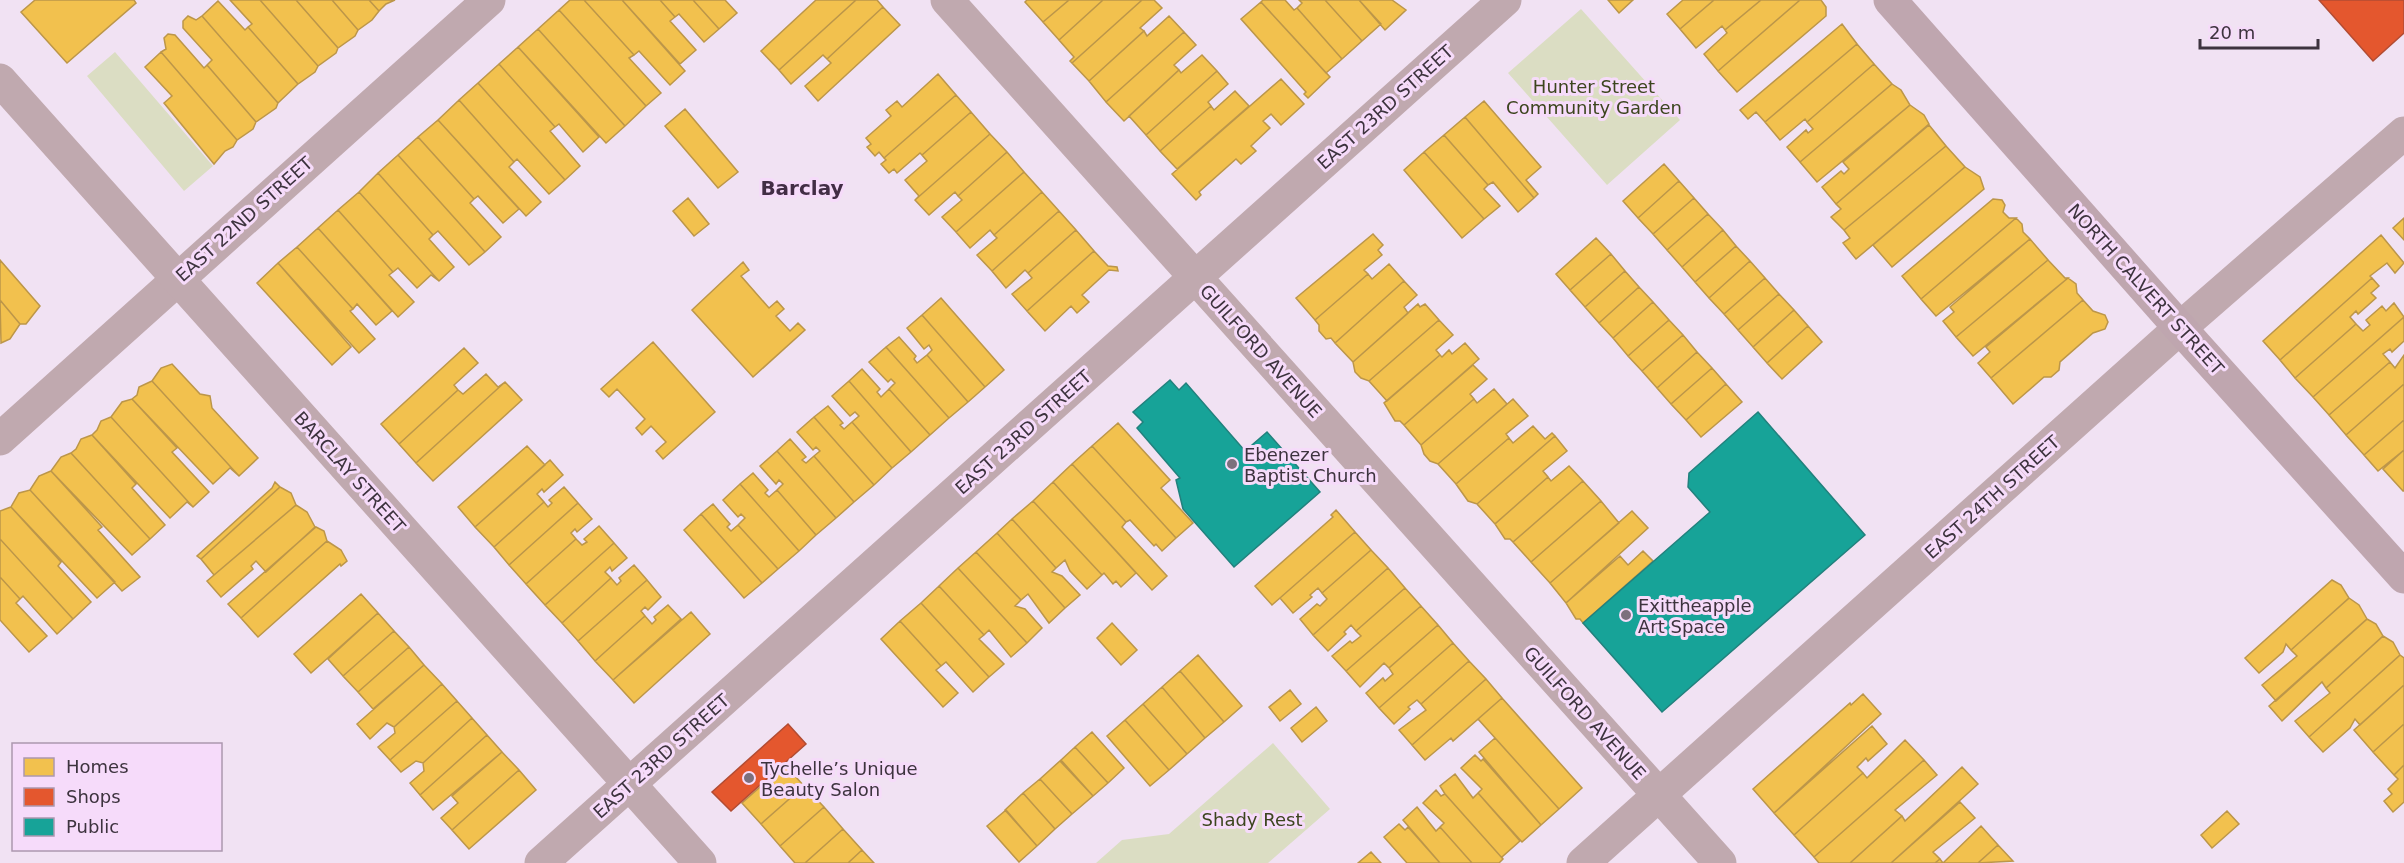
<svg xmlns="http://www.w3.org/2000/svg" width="2404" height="863" font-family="'DejaVu Sans',sans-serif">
<rect width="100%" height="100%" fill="#f1e2f3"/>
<path fill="#dbddc3" d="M1581 9 1680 120 1607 185 1508 73Z
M115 52 213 166 184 191 87 76Z
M1273 743 1330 809 1268 863H1096L1122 840 1169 834Z"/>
<path fill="#f2c14e" stroke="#bc9649" stroke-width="1.5" d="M35 0H134L136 3 67 63 21 12Z
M230 0H260L318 66 315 72 298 84 248 27 252 24Z
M260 0H296L338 48 336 53 318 66Z
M296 0H332L358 30 355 36 338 48Z
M332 0H369L379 11 372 20 358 30Z
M369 0H395L386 4 379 11Z
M570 0H584L634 55 629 58 661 93 646 106 559 10Z
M584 0H622L685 71 670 85 639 51 634 55Z
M622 0H660L675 17 670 21 696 50 680 64Z
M660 0H693L719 29 704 42 679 14 675 17Z
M693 0H725L737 13 719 29Z
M816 0H856L779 70 761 51Z
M856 0H877L883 7 827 59 823 55 791 84 779 70Z
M1027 0H1069L1043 22 1025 2Z
M1069 0H1103L1059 40 1043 22Z
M1103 0H1142L1072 63 1070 61 1074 57 1059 40Z
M1142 0H1154L1162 8 1140 28 1144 31 1089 81 1072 63Z
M1263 0H1285L1294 10 1297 8 1342 59 1326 73 1261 2Z
M1299 0H1325L1362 41 1342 59 1297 8 1302 3Z
M1325 0H1359L1381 24 1362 41Z
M1359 0H1392L1406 10 1385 30Z
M1608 0H1633L1619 13Z
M1683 0H1714L1680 29 1667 14Z
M1714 0H1761L1725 30 1722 26 1696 48 1680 29Z
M1761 0H1800L1718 71 1704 54 1727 33 1725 30Z
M1800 0H1821L1826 7V16L1737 92 1718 71Z
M218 1 245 30 248 27 298 84 278 103 202 16Z
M1261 2 1330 77 1308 98 1304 94 1306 92 1241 19Z
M883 7 900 25 818 101 805 86 831 63 827 59Z
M559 10 646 106 625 126 538 29Z
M188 16 196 20 202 16 278 103 276 108 256 122 207 65 212 60 183 28V21Z
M1169 16 1184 32 1106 102 1089 81 1144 31 1147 36Z
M1842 24 1857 44 1765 122 1756 112 1748 119 1740 110Z
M538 29 625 126 606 143 518 47Z
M1184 32 1196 45 1174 65 1179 70 1124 121 1106 102Z
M168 34 175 35 204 68 207 65 256 122 253 129 237 140 161 52 166 49 164 38Z
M1857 44 1874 64 1807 122 1805 119 1780 140 1765 122Z
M518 47 599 137 583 152 559 124 555 127 499 64Z
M161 52 237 140 233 147 225 151 214 164 164 103 172 96 145 67Z
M1202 55 1217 71 1146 135 1129 116 1179 70 1181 73Z
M499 64 555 127 550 131 580 166 565 180 478 83Z
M1874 64 1892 84 1800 162 1787 147 1806 130 1808 133 1813 129 1807 122Z
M1217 71 1228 84 1208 102 1211 106 1160 151 1146 135Z
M938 74 956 95 884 158 879 152 875 156 867 147 871 144 866 138 891 116 886 110 897 101 902 107Z
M1281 79 1304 104 1281 125 1271 114 1263 121 1270 128 1251 146 1256 151 1241 164 1236 159 1199 192 1201 195 1196 200 1172 174Z
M478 83 565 180 549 194 517 159 514 162 459 100Z
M1892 84 1901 90 1910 105 1817 182 1800 162Z
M1235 91 1249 106 1177 169 1160 151 1211 106 1214 110Z
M956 95 971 112 922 155 920 153 897 173 894 169 889 173 881 164 886 160 884 158Z
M459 100 514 162 509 167 541 202 526 216 438 120Z
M1484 101 1541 167 1526 180 1538 194 1534 198 1465 117Z
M1910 105 1924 115 1929 124 1836 204 1822 187 1841 171 1844 174 1849 169 1843 162Z
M685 109 738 172 718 188 665 126Z
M971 112 990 134 915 200 919 196 905 180 927 161 922 155Z
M1465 117 1534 198 1518 212 1493 182 1488 185 1444 135Z
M438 120 519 209 503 223 478 196 474 199 418 137Z
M1929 125 1946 146 1844 230 1831 217 1841 209 1836 204Z
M990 134 1007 152 958 196 955 192 929 215 915 200Z
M1444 135 1488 185 1484 189 1500 206 1484 219 1424 152Z
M418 137 474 199 470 203 501 237 485 252 398 155Z
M1946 146 1965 167 1856 259 1843 243 1850 238 1844 230Z
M1007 152 1024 172 956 232 942 217 962 200 958 196Z
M1424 152 1484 219 1462 238 1404 170Z
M398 155 485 252 469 265 438 231 433 235 378 173Z
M1664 164 1679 181 1638 218 1623 201Z
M1965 167 1980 177 1984 189 1892 267 1873 245Z
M1024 172 1042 192 994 235 990 230 970 248 956 232Z
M378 173 433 235 429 239 454 267 439 281 359 192Z
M1679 181 1694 198 1653 234 1638 218Z
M359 192 439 281 431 275 417 288 398 268 393 272 338 210Z
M1042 192 1059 211 992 271 977 255 997 238 994 235Z
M688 198 709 224 694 236 673 211Z
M1694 198 1708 214 1667 250 1653 234Z
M1993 199 2002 200 2005 205 2003 212 2009 218H2016L1921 299 1902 276Z
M338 210 393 272 389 275 414 302 398 317 318 228Z
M1059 211 1076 230 1028 273 1025 270 1006 288 992 271Z
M1708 214 1723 230 1682 267 1667 250Z
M2016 218 2022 224 2023 232 2030 239 1936 316 1921 299Z
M2404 218V240L2393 228Z
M318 228 392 311 376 325 357 304 353 309 297 247Z
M1076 230 1094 251 1027 311 1012 294 1032 278 1028 273Z
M1723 230 1736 246 1695 282 1682 267Z
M1373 234 1383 245 1378 250 1382 255 1364 270 1368 274 1315 320 1296 298Z
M2381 235 2404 263 2395 273 2387 263 2370 276 2372 278 2280 360 2263 341Z
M1596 238 1611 254 1570 290 1556 274Z
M2030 239 2048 260 1956 337 1943 321 1954 312 1950 307Z
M1736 246 1750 261 1709 298 1695 282Z
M297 247 353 309 350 311 375 339 359 353 278 263Z
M1094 251 1108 266 1117 267 1118 271 1109 270 1082 295 1089 302 1077 313 1071 306 1045 331 1027 311Z
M1611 254 1625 271 1585 307 1570 290Z
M0 260 40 306 26 324H20L0 300Z
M2048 260 2065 278H2068L1973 356 1956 337Z
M1750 261 1765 278 1724 314 1709 298Z
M743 262 749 270 741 276 769 308 777 301 784 309 776 316 790 331 798 323 805 330 753 377 692 310Z
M278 263 351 347 332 365 257 283Z
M1389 264 1404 281 1335 343 1331 338 1326 339 1319 331V325L1315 320 1368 274 1372 279Z
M1625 271 1639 287 1599 323 1585 307Z
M1765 278 1779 294 1738 330 1724 314Z
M2068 278 2076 284 2077 293 2083 300 1991 378 1978 363 1990 352 1986 347Z
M2372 278 2379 286 2371 293 2376 298 2358 314 2356 311 2350 317 2356 324 2295 378 2280 360Z
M1404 281 1417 295 1404 307 1408 313 1353 362 1335 343Z
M1639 287 1653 302 1613 338 1599 323Z
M1779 294 1794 310 1753 347 1738 330Z
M941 298 1004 370 985 387 922 315Z
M0 300 20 324 10 339 1 343Z
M2083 300 2093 311 2105 315 2108 322 2105 329 2093 333 2060 362 2059 370 2051 377H2044L2013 404 1991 378Z
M1653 302 1669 320 1628 356 1613 338Z
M2394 303 2404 317 2313 397 2295 378 2356 324 2363 331 2370 325 2366 320 2382 306 2386 311Z
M1418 304 1420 307 1425 304 1439 320 1369 381 1361 378 1355 372 1353 362Z
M1794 310 1808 326 1767 363 1753 347Z
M922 315 985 387 968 402 927 355 932 350 929 345 924 349 907 328Z
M2404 317V341L2392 352 2390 349 2383 354 2390 362 2329 415 2313 397Z
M1439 320 1453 335 1436 350 1440 355 1387 401 1369 381Z
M1669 320 1683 335 1642 371 1628 356Z
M1808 326 1822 342 1782 379 1767 363Z
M1683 335 1697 352 1657 388 1642 371Z
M899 337 916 356 914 359 917 363 927 355 968 402 949 418 886 347Z
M653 342 715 412 663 459 656 451 666 442 651 426 642 435 636 428 645 419 617 389 609 397 601 389Z
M1465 343 1479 359 1404 425 1400 421H1395L1384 403 1440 355 1442 357 1449 350 1452 354Z
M886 347 949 418 930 435 889 389 895 383 891 379 888 382 869 362Z
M464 348 478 363 454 385 458 390 399 444 381 424Z
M1697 352 1712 368 1671 404 1657 388Z
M2404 355V384L2346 435 2329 415 2390 362 2395 368Z
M172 364 200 394 210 396 212 408 258 458 239 476 152 381 161 368Z
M1473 365 1487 379 1470 394 1474 399 1421 445 1404 425Z
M1712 368 1726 384 1686 420 1671 404Z
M862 369 880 389 877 392 881 397 889 389 930 435 911 452 849 381Z
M486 374 498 387 505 382 416 463 399 444 458 390 463 394Z
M152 381 239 476 230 468 213 484 132 399 137 395 139 387Z
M849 381 911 452 892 468 852 422 859 416 855 412 850 416 832 396Z
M505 382 522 400 433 481 416 463Z
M1726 384 1742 402 1701 437 1686 420Z
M2404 384V420L2364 455 2346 435Z
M1494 389 1507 404 1438 464 1430 461 1424 454 1421 445 1474 399 1477 403Z
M132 399 177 448 172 452 209 492 193 507 111 417 122 402Z
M1513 399 1528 416 1506 434 1509 438 1456 484 1438 464Z
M828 406 843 423 840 425 844 429 852 422 892 468 874 485 814 417Z
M111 417 193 507 187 502 170 518 92 435 97 430 101 421Z
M814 417 874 485 854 502 814 456 820 451 816 447 813 450 797 432Z
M2404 420V450L2378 471 2364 455Z
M1118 423 1170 480 1161 488 1193 523 1176 538 1092 446Z
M1533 426 1545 439 1552 433 1555 436 1477 504 1468 501 1456 484 1509 438 1513 443Z
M92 435 136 484 132 488 165 525 150 539 71 453 76 449 81 439Z
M1555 436 1567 451 1543 471 1548 477 1495 524 1477 504Z
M790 439 806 457 802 460 806 463 814 456 854 502 836 518 777 451Z
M527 446 545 465 475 527 458 507Z
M1092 446 1176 538 1162 551 1156 544 1154 546 1130 520 1126 522 1072 464Z
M2404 450V491H2403L2383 469Z
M777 451 836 518 816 535 777 490 783 484 779 480 776 484 760 466Z
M71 453 150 539 132 555 51 471 61 457Z
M550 460 563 475 544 492 542 489 537 494 544 502 494 547 475 527Z
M1072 464 1126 522 1122 527 1167 576 1152 590 1053 482Z
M1569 466 1583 481 1513 542 1510 539H1505L1495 524 1548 477 1551 481Z
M51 471 102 527 98 530 140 577 122 591 30 490 39 476Z
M753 473 768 490 765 493 769 497 777 490 816 535 799 551 740 484Z
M1583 481 1601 501 1531 562 1513 542Z
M275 482 280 487 201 559 197 556 272 488Z
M1053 482 1136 573 1121 587 1116 581 1113 584 1104 573 1102 575 1033 501Z
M740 484 799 551 778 569 738 525 745 518 741 514 738 517 723 500Z
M280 487 291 493 296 505 214 575 201 559Z
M564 487 578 503 509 565 494 547 544 502 548 507 552 503 549 500Z
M30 490 115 582 97 598 11 507 19 493Z
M1033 501 1102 575 1087 589 1070 571 1065 560 1056 568 1012 519Z
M1601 501 1619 523 1550 583 1531 562Z
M578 503 592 519 577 532 575 529 571 533 576 539 526 584 509 565Z
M713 504 730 524 727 527 731 531 738 525 778 569 762 583 701 514Z
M296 505 307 512 315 527 266 572 256 561 251 566 253 569 221 597 207 581Z
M11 507 61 562 58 566 91 602 73 619 0 539V511Z
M1336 510 1355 532 1272 605 1255 586 1333 517 1331 515Z
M1632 511 1648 528 1566 603 1550 583Z
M701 514 762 583 744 598 684 530Z
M1012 519 1056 568 1052 572 1062 576 1080 595 1065 608 997 533Z
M599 526 614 543 545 605 526 584 576 539 582 545 587 542 584 539Z
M316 527 324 531 327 541 241 618 228 604Z
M1355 532 1371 550 1322 593 1318 588 1310 595 1312 597 1293 613 1280 598 1272 605Z
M997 533 1065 608 1049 623 1028 594 1021 600 976 552Z
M0 539 73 619 57 634 23 596 20 599 0 577Z
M327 541 341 550 347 561 341 566 340 564 258 637 241 618Z
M614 543 627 558 612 571 610 567 605 572 611 578 562 623 545 605Z
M1371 550 1388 568 1313 635 1300 619 1317 604 1320 606 1327 599 1322 593Z
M1643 551 1653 561 1583 623 1580 619H1576L1566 603 1620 556 1628 565Z
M976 552 1021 600 1015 606 1025 609 1042 628 1027 643 958 568Z
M634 565 647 580 578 641 562 623 611 578 617 585 621 581 619 578Z
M958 568 1027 643 1011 657 989 630 984 635 939 586Z
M1388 568 1405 588 1356 631 1351 625 1344 632 1346 634 1328 651 1313 635Z
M0 577 20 599 16 603 47 636 29 652 0 620Z
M647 580 661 597 648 610 645 607 641 611 645 616 595 661 578 641Z
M2332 580 2341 585 2349 598 2291 650 2286 644 2283 652 2259 673 2245 658Z
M939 586 984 635 979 639 1004 664 989 677 921 603Z
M1405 588 1421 606 1346 671 1332 656 1350 641 1352 643 1361 636 1356 631Z
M361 594 378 613 311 673 294 654Z
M2349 598 2359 605 2367 619 2276 701 2262 685 2297 656 2291 650Z
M921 603 989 677 973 692 946 662 941 666 900 621Z
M668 605 681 619 613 680 595 661 645 616 652 624 656 620 654 617Z
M1421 606 1438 625 1389 668 1384 663 1360 687 1346 671Z
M691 612 710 634 634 703 613 680Z
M378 613 394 631 343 676 328 659Z
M2367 619 2376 624 2383 636 2326 688 2322 682 2282 721 2269 706Z
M900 621 941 666 936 670 958 693 943 707 881 639Z
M1112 623 1137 650 1121 665 1097 638Z
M1438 625 1453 643 1379 708 1366 693 1383 678 1385 681 1393 674 1389 668Z
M394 631 409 647 358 692 343 676Z
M2383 636 2393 642 2400 655 2309 737 2295 721 2330 693 2326 688Z
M1453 643 1469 661 1421 704 1417 700 1408 707 1410 709 1394 724 1379 708Z
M409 647 424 665 373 709 358 692Z
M1198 655 1242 706 1224 722 1180 671Z
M2400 655 2404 658V685L2360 725 2355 719 2350 728 2323 752 2309 737Z
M1469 661 1486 679 1412 745 1399 730 1426 710 1421 704Z
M424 665 442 684 394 727 387 723 370 739 357 724Z
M1180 671 1224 722 1205 738 1162 687Z
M1486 679 1502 698 1453 741 1451 738 1425 760 1412 745Z
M442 684 457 701 390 760 378 747 395 733 394 727Z
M2404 685V724L2373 752 2354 730Z
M1162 687 1205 738 1187 754 1143 704Z
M1290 690 1301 704 1280 721 1269 707Z
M1863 694 1881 714 1774 813 1753 789 1850 703 1851 705Z
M1502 698 1582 788 1559 809 1478 719Z
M457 701 472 718 423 763 416 761 401 772 390 760Z
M1143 704 1187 754 1169 770 1125 720Z
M1316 707 1327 721 1302 742 1291 728Z
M472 718 487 735 420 795 410 783 424 771 423 763Z
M1125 720 1169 770 1150 786 1107 736Z
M2404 724V765L2394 775 2373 752Z
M1872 726 1887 744 1868 761 1866 758 1857 767 1863 773 1794 835 1774 813Z
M1092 732 1124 768 1108 783 1075 747Z
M487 735 502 752 433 810 420 795Z
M1495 738 1559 809 1541 825 1479 752Z
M1905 740 1924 760 1814 857 1794 835 1863 773 1867 778Z
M1075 747 1108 783 1093 796 1060 761Z
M502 752 519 770 452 830 441 818 458 803 452 796Z
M1475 755 1481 761 1483 759 1541 825 1522 842 1478 793 1482 789 1461 768Z
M1061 760 1093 796 1072 814 1040 779Z
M1924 760 1937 775 1895 810 1902 816 1850 863H1819L1814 857Z
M785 765 804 786 761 824 742 803Z
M2404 765V802L2393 812 2384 801 2392 794 2388 789 2398 779 2394 775Z
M1962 767 1978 784 1891 863H1850L1902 816 1905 821Z
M519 770 536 790 469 849 452 830Z
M1455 774 1473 798 1478 793 1520 841 1502 857 1503 859 1445 794 1440 786Z
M1040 779 1072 814 1055 829 1023 793Z
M804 786 824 807 780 846 761 824Z
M1436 790 1441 796 1445 794 1503 859 1499 863H1472L1440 827 1444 823 1423 803Z
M1023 793 1055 829 1037 846 1005 810Z
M1960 802 1975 818 1933 852 1940 859 1935 863H1891Z
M824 807 843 829 805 863H795L780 846Z
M1417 807 1436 831 1440 827 1472 863H1440L1403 820Z
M1006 810 1037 846 1019 862 987 826Z
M2227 811 2239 824 2212 848 2201 835Z
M1399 824 1405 830 1408 827 1440 863H1407L1384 837Z
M1981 826 1998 845 1978 863H1935L1940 859 1943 863Z
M843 829 862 850 848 863H805Z
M1998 845 2013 861 1978 863Z
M862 850 874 863H848Z
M1371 852 1381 863H1358Z"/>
<path fill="#e4572e" stroke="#b24c33" stroke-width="1.5" d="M2319 0H2404V33L2373 61Z
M788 724 806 744 731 811 712 792Z"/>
<path fill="#17a398" stroke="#22817d" stroke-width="1.5" d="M1170 380 1179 390 1186 383 1245 451 1267 432 1320 492 1234 567 1183 509 1176 480 1180 478 1137 428 1143 422 1133 412Z
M1758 412 1865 535 1662 712 1583 623 1710 512 1688 487 1689 473Z"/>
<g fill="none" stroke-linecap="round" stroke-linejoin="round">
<path stroke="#c0a9af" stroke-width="33" d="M947 0 1720 863
M0 439 489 0
M541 863 1505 0
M1583 863 2180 328 2404 133"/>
<path stroke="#c0a9af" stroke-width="33" d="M0 80 700 863"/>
<path stroke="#bfa6af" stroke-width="33" d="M1890 0 2180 328 2404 577"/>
</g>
<g fill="#7c707d" stroke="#f6dbfa" stroke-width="2">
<circle cx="1232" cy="464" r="6"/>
<circle cx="1626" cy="615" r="6"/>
<circle cx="749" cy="778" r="6"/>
</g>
<g text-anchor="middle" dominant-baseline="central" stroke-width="6" stroke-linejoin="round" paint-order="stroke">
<g font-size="18" fill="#3c451e" stroke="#f6dbfa">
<text x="1594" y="86">Hunter Street<tspan x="1594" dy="21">Community Garden</tspan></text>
<text x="1252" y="819">Shady Rest</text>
</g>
<g font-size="18" fill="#3d333e" stroke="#f6dbfa">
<text transform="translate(1385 107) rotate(-42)">EAST 23RD STREET</text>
<text transform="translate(244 219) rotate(-42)">EAST 22ND STREET</text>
<text transform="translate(2146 289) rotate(48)">NORTH CALVERT STREET</text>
<text transform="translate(1261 351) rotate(48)">GUILFORD AVENUE</text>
<text transform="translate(1023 432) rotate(-42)">EAST 23RD STREET</text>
<text transform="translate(350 472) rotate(48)">BARCLAY STREET</text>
<text transform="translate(1992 497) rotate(-42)">EAST 24TH STREET</text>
<text transform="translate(1585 713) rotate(48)">GUILFORD AVENUE</text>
<text transform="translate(661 756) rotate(-42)">EAST 23RD STREET</text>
</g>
<g font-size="18" fill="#3d333e" stroke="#f6dbfa" text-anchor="start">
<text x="1244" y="454">Ebenezer<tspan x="1244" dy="21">Baptist Church</tspan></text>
<text x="1638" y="605">Exittheapple<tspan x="1638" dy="21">Art Space</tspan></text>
<text x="761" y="768">Tychelle’s Unique<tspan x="761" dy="21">Beauty Salon</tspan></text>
</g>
<g font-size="20" font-weight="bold" fill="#422d45" stroke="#f6dbfa">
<text x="802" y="188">Barclay</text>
</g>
</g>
<rect x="12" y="743" width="210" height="108" fill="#f6dbfa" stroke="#ac98af" stroke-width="1.5"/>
<rect x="24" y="758" width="30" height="18" fill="#f2c14e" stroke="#ac98af" stroke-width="1.5"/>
<text x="66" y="773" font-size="18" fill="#3d333e">Homes</text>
<rect x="24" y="788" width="30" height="18" fill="#e4572e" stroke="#ac98af" stroke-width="1.5"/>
<text x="66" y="803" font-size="18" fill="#3d333e">Shops</text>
<rect x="24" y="818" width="30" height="18" fill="#17a398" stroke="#ac98af" stroke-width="1.5"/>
<text x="66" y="833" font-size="18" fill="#3d333e">Public</text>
<path d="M2200 39v9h118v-9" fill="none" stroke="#3d333e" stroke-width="3"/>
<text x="2209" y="39" font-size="18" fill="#3d333e" stroke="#f6dbfa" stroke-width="4.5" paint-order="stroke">20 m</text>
</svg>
